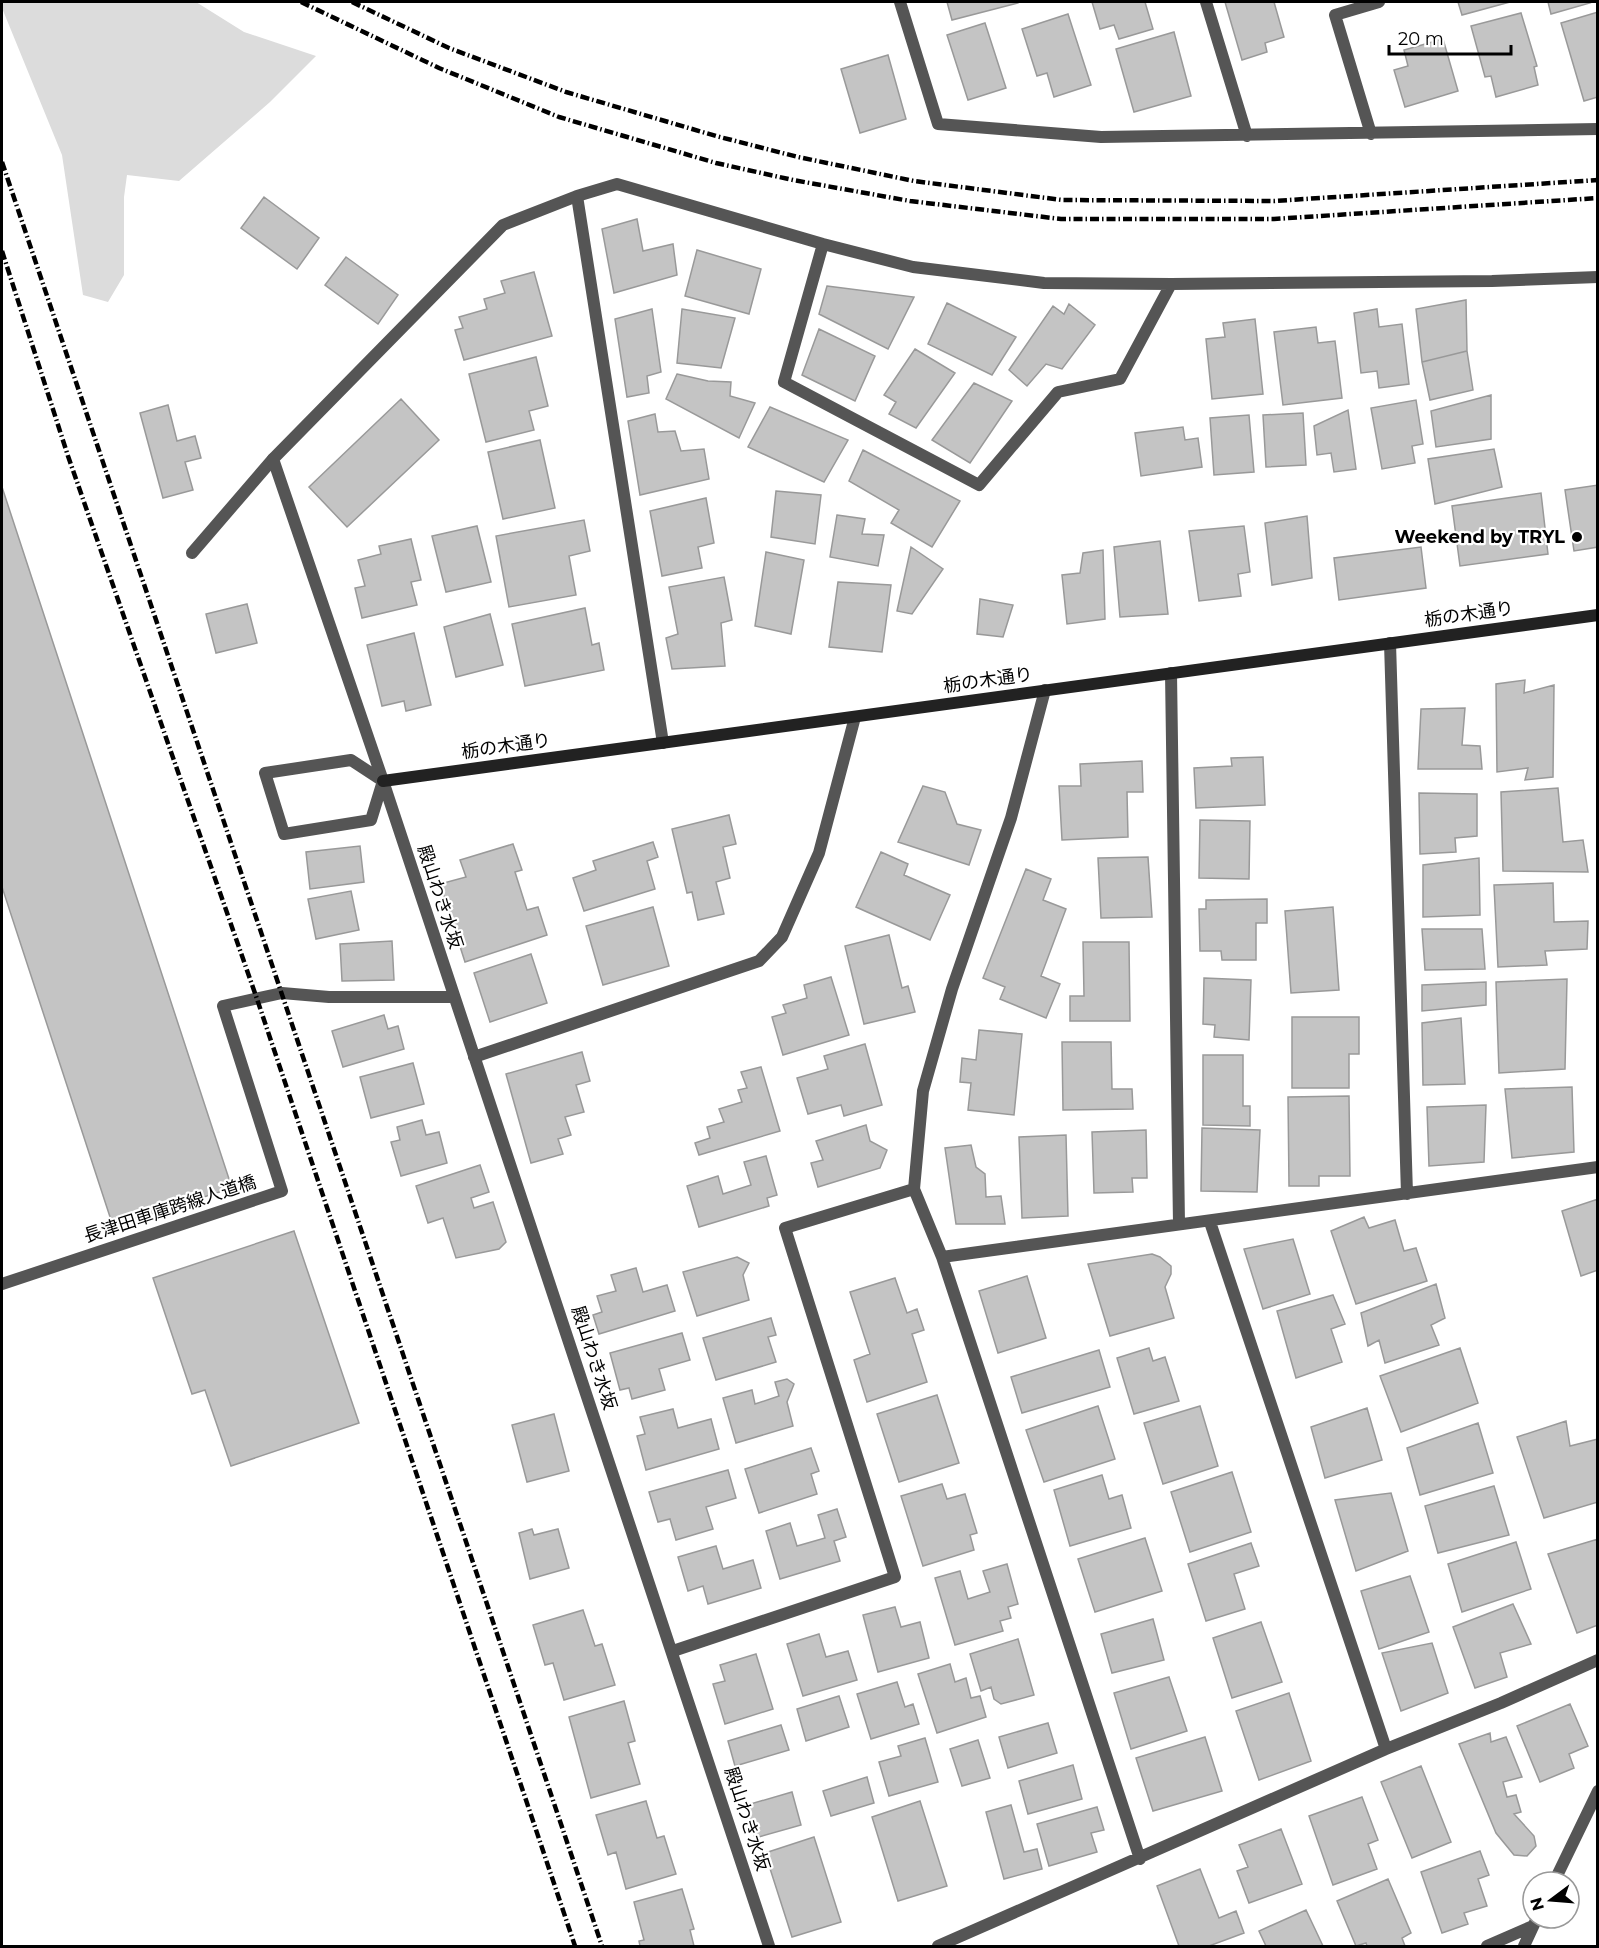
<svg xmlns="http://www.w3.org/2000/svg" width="1599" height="1948" font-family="Montserrat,'Noto Sans JP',sans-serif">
<rect width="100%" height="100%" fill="#fff"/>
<path fill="#dcdcdc" d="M2 2H196L244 32 316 56 270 102 179 181 127 175 124 197V275L108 302 83 295 62 155 2 8Z"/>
<path fill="#c4c4c4" stroke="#999" stroke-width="1.5" d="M947 2H1018V3L952 20Z
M1092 2H1145L1153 29 1119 39 1114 25 1100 29Z
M1225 2H1274L1284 37 1265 43 1267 52 1242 60Z
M1458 2H1510L1462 15Z
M1548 2H1589L1590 3 1551 14Z
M1598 12V97L1584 101 1561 23Z
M1521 13 1537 66 1534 67 1538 85 1496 97 1491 76 1485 77 1471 26Z
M1068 14 1091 85 1054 97 1047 73 1037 76 1022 29Z
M985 23 1006 88 968 100 947 35Z
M1174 32 1191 96 1134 112 1116 49Z
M1443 39 1458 91 1405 107 1394 70 1408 66 1404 50Z
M888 55 906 119 860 133 841 69Z
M264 197 319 238 297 269 241 228Z
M637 219 643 251 673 244 677 275 614 293 602 229Z
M697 250 761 269 749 314 685 296Z
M346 257 398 295 378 324 325 285Z
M534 272 552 336 464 360 455 330 463 328 459 317 487 309 484 299 505 293 501 281Z
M827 286 914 297 888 349 819 314Z
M1466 300 1467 351 1422 362 1416 309Z
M947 303 1016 337 992 375 928 344Z
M1069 304 1095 325 1062 369 1046 364 1027 386 1009 370 1053 306 1064 314Z
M652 309 661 372 647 376 649 393 627 397 615 319Z
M682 309 735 318 721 368 677 363Z
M1377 309 1379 327 1402 324 1409 384 1379 388 1377 371 1361 373 1354 313Z
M1255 319 1263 394 1212 399 1206 339 1225 337 1223 323Z
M1316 327 1318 343 1335 341 1342 398 1283 405 1274 332Z
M819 329 875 356 855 401 802 375Z
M915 349 955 373 916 428 889 414 896 402 884 395Z
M1467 351 1473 390 1430 400 1422 362Z
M536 357 548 406 529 411 534 430 486 442 469 374Z
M677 374 708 381 731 382 730 396 755 403 739 438 666 399Z
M974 383 1012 401 970 463 932 440Z
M1491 395V439L1436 447 1431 411Z
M401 399 439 440 347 527 309 487Z
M1416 400 1423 444 1412 446 1415 463 1382 469 1371 408Z
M168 405 177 441 195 436 201 458 185 462 193 490 163 498 140 413Z
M770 407 848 440 824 482 748 447Z
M1348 410 1356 469 1334 472 1331 453 1317 455 1314 426Z
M1303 413 1306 465 1266 467 1263 415Z
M655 414 658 432 675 431 681 451 704 449 709 479 640 495 628 421Z
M1249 415 1254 472 1214 475 1210 418Z
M1183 427 1185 440 1198 438 1202 467 1141 476 1135 433Z
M540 440 555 508 503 519 488 452Z
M1494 449 1502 487 1435 504 1428 459Z
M863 450 960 501 932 547 891 523 899 510 849 481Z
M1598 485V547L1574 551 1565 490Z
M2 487 232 1188 113 1226 2 887Z
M776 491 821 495 815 544 771 537Z
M1541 493 1548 554 1460 566 1452 506Z
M706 498 714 543 698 547 702 568 662 576 650 511Z
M837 515 865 519 862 534 884 535 878 566 830 557Z
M1307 516 1312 578 1272 585 1265 523Z
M584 520 590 551 569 556 576 595 509 607 496 536Z
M477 526 491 582 446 592 432 536Z
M1244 526 1250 572 1238 574 1241 596 1199 601 1189 531Z
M411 539 421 580 411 582 417 605 362 618 355 588 365 586 358 560 381 554 379 546Z
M1160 541 1168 614 1120 617 1114 547Z
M911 547 943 569 912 614 897 611Z
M1421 547 1426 588 1339 600 1334 558Z
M1103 550 1105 619 1067 624 1062 575 1080 573 1083 553Z
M766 552 804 560 791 634 755 626Z
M724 577 732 620 721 623 725 666 672 669 666 638 678 634 669 587Z
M838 582 891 585 882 652 829 647Z
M980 599 1013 605 1003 637 977 634Z
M247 604 257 643 216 653 206 614Z
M585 608 592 645 599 643 604 670 525 686 512 624Z
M490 614 503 665 456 677 444 627Z
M414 633 431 705 406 711 404 701 382 706 367 645Z
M1525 680 1524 693 1554 685 1553 777 1525 780 1528 768 1497 772 1496 684Z
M1465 708 1462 745 1480 746 1482 769H1418L1421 709Z
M1263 757 1265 805 1196 808 1194 768 1232 766 1231 758Z
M1142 761 1143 792H1127L1128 837 1062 840 1059 786H1081L1080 764Z
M923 786 945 792 957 824 981 830 969 865 898 842Z
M1558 788 1563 842 1583 840 1588 872 1503 871 1501 792Z
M1419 793 1477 794V836L1455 838 1456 852 1420 854Z
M729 815 736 844 723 847 730 878 716 882 724 914 698 920 692 892 687 893 672 829Z
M1200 820 1250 821 1249 879 1199 878Z
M653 842 658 857 647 861 655 889 584 911 573 878 596 870 593 861Z
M513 844 522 870 515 872 527 910 538 907 547 935 465 962 440 884 466 877 460 860Z
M360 846 364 882 310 889 306 852Z
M881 852 908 864 904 875 950 895 930 940 856 907Z
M1148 857 1152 917 1101 918 1098 858Z
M1479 858 1480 915 1423 917V865Z
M1026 869 1051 879 1043 900 1066 909 1041 976 1060 984 1046 1018 1000 999 1005 987 983 978Z
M1553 883 1554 922 1588 921 1587 949 1545 951 1547 965 1498 967 1494 885Z
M351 891 359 930 316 939 308 899Z
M1267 899V923H1256V960H1222L1221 951H1200L1199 909H1206V900Z
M653 907 669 966 603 985 586 926Z
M1333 907 1339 990 1291 993 1285 911Z
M1422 929H1482L1485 969 1425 970Z
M889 935 902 988 908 986 915 1012 864 1024 845 946Z
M392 941 394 980 342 981 340 944Z
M1083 942H1129L1130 1021H1070V996H1084Z
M531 954 547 1003 490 1022 474 973Z
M831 977 849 1035 783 1055 772 1017 786 1013 783 1005 807 998 804 985Z
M1204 978 1251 980 1249 1040 1214 1037 1215 1025 1203 1024Z
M1567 979 1565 1069 1499 1073 1496 982Z
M1486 982V1005L1422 1011V985Z
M384 1015 388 1029 398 1026 404 1049 343 1067 332 1031Z
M1292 1017H1359V1054H1349V1088H1292Z
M1461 1018 1465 1084 1423 1085 1422 1023Z
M979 1030 1022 1034 1014 1115 968 1110 971 1083 960 1082 962 1058 976 1060Z
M1062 1042H1111L1112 1089H1132L1133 1109 1063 1110Z
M865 1044 882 1105 844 1116 841 1105 808 1114 797 1078 828 1069 824 1056Z
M582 1052 590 1081 576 1085 584 1112 565 1117 571 1135 558 1139 563 1154 531 1163 506 1074Z
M1203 1055H1243V1106H1250V1126L1203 1125Z
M413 1063 424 1104 371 1118 360 1077Z
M761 1067 780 1131 699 1155 695 1143 710 1138 707 1127 724 1122 719 1109 742 1102 738 1090 747 1088 741 1072Z
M1572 1087 1574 1152 1512 1158 1505 1089Z
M1349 1096 1350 1176H1319V1186H1289L1288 1097Z
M1486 1105 1484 1162 1429 1166 1427 1107Z
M422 1120 426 1135 439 1132 447 1163 401 1176 391 1142 400 1140 397 1127Z
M866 1125 870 1141 887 1150 880 1168 818 1187 811 1163 823 1160 816 1141Z
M1202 1128 1260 1130 1257 1192 1201 1191Z
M1146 1130 1147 1178H1132L1133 1192 1094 1193 1092 1132Z
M1066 1135 1068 1216 1022 1218 1019 1137Z
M971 1145 976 1167 985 1174 986 1197 1001 1196 1005 1224H956L945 1148Z
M766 1156 777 1195 767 1198 769 1206 699 1227 687 1186 718 1176 723 1194 751 1185 744 1162Z
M480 1165 489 1192 471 1198 474 1208 493 1202 506 1242 499 1249 456 1258 443 1218 428 1223 416 1186Z
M1598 1199V1270L1581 1276 1562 1211Z
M1364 1217 1369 1228 1395 1220 1404 1251 1416 1248 1427 1281 1356 1304 1331 1231Z
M294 1231 359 1423 231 1466 205 1390 192 1394 153 1278Z
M1293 1239 1310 1294 1263 1309 1244 1249Z
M1152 1254 1160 1257 1171 1266V1274L1165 1287 1174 1318 1110 1336 1088 1264Z
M737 1257 749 1263 743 1275 749 1300 697 1316 683 1272Z
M636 1268 643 1292 667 1285 675 1311 599 1334 593 1315 602 1312 597 1296 616 1291 611 1275Z
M1027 1276 1046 1338 998 1353 979 1291Z
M895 1278 907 1313 917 1309 924 1330 912 1334 927 1382 867 1402 854 1360 870 1354 850 1292Z
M1436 1284 1445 1318 1431 1325 1439 1345 1385 1363 1379 1340 1368 1346 1361 1313Z
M1333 1295 1345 1324 1331 1329 1342 1362 1296 1378 1277 1311Z
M771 1318 776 1335 768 1337 776 1362 716 1380 703 1338Z
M682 1333 690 1360 659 1369 665 1390 632 1399 629 1388 620 1390 610 1353Z
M1149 1348 1153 1361 1165 1357 1179 1401 1134 1414 1117 1358Z
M1460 1348 1478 1403 1401 1432 1380 1376Z
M1099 1350 1110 1387 1022 1413 1011 1377Z
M787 1379 794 1384 787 1402 793 1426 736 1443 723 1398 752 1390 755 1404 779 1396 775 1382Z
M937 1395 959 1463 899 1482 877 1414Z
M1098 1406 1115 1459 1044 1482 1026 1430Z
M1200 1406 1218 1466 1163 1484 1144 1423Z
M1367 1408 1382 1460 1325 1478 1311 1427Z
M673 1409 678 1428 711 1419 719 1449 646 1470 637 1436 645 1434 640 1417Z
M554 1414 569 1471 527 1482 512 1425Z
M1566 1421 1570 1446 1598 1439V1502L1544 1518 1517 1437Z
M1478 1423 1493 1473 1420 1495 1407 1448Z
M811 1448 819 1471 811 1474 817 1494 759 1513 745 1469Z
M728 1470 736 1498 706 1507 713 1529 676 1540 670 1519 658 1522 649 1492Z
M1232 1472 1251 1532 1190 1552 1171 1492Z
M1102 1475 1109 1499 1122 1495 1131 1528 1070 1546 1054 1490Z
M942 1484 947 1499 965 1494 977 1533 970 1535 974 1550 923 1566 901 1496Z
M1494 1486 1509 1535 1438 1553 1425 1506Z
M1391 1493 1408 1551 1356 1571 1335 1500Z
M837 1509 846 1537 834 1541 840 1561 780 1579 766 1531 790 1523 797 1546 825 1538 818 1515Z
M532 1529 534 1535 558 1529 569 1568 530 1579 519 1533Z
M1145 1538 1162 1591 1095 1612 1078 1559Z
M1598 1539V1625L1577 1633 1548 1554Z
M1516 1542 1531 1589 1462 1612 1448 1564Z
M1251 1543 1259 1566 1234 1574 1245 1609 1206 1621 1188 1564Z
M716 1546 723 1569 753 1560 761 1588 708 1604 703 1586 688 1591 678 1557Z
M1007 1564 1018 1604 1008 1607 1011 1618 1000 1621 1003 1631 955 1645 935 1578 960 1571 968 1599 990 1592 983 1571Z
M1410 1576 1429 1632 1379 1649 1361 1591Z
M1513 1604 1531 1644 1500 1653 1507 1677 1475 1688 1453 1627Z
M895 1607 901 1627 920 1622 929 1658 878 1672 863 1615Z
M583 1610 595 1646 602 1644 615 1685 564 1700 553 1663 545 1665 533 1625Z
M1153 1619 1164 1660 1112 1673 1101 1634Z
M1261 1622 1282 1682 1232 1698 1213 1638Z
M819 1634 826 1657 848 1651 857 1680 803 1696 787 1644Z
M1018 1639 1034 1695 1001 1704 994 1699 991 1687 981 1691 970 1654Z
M1432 1643 1448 1693 1401 1711 1382 1653Z
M756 1654 773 1709 725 1724 713 1684 725 1681 720 1665Z
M950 1664 955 1682 966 1678 971 1698 980 1696 986 1717 937 1733 918 1674Z
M1169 1677 1187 1731 1131 1749 1114 1693Z
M897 1682 905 1707 913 1704 919 1724 871 1739 857 1694Z
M1289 1693 1311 1761 1259 1780 1236 1711Z
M839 1696 849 1727 806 1741 797 1709Z
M624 1701 635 1741 628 1743 640 1784 591 1798 569 1717Z
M1570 1704 1588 1746 1569 1754 1574 1768 1540 1782 1517 1726Z
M1048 1723 1057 1753 1008 1768 999 1737Z
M781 1725 789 1750 735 1766 728 1741Z
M1490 1733 1491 1742 1506 1737 1522 1777 1503 1782 1507 1797 1516 1795 1521 1812 1514 1814 1534 1836 1536 1846 1527 1856 1514 1855 1496 1833 1459 1744Z
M1205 1737 1222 1791 1153 1811 1136 1758Z
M925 1738 938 1782 889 1796 879 1762 901 1756 898 1746Z
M978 1740 990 1778 962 1786 950 1749Z
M1073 1765 1082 1799 1028 1814 1019 1781Z
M1421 1766 1451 1842 1412 1858 1381 1782Z
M867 1777 874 1803 831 1816 823 1791Z
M792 1792 801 1825 755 1838 747 1805Z
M1362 1797 1378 1840 1368 1844 1377 1869 1333 1885 1309 1816Z
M646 1801 657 1838 664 1836 676 1874 626 1889 616 1852 608 1855 596 1815Z
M920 1801 947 1886 898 1901 872 1817Z
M1011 1805 1024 1852 1037 1849 1042 1869 1004 1879 986 1812Z
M1097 1807 1104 1830 1091 1833 1097 1852 1049 1866 1037 1824Z
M1281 1829 1302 1884 1249 1903 1237 1871 1248 1867 1239 1845Z
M814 1837 841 1922 792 1937 765 1853Z
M1480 1851 1489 1875 1478 1879 1487 1906 1464 1913 1468 1924 1442 1933 1421 1872Z
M1200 1869 1219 1918 1236 1911 1244 1933 1209 1946H1179L1157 1886Z
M1388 1879 1411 1933 1402 1938 1405 1946H1367L1366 1943 1356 1946 1337 1901Z
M682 1889 694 1929 690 1930 694 1946H640L639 1941 644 1940 634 1902Z
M1306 1910 1323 1946H1266L1259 1931Z"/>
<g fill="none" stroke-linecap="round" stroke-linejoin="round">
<path stroke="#555" stroke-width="12" d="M192 553 273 459"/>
<path stroke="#555" stroke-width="12" d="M900 2 938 124 1101 137 1598 129
M1206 2 1247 136
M1371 134 1335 15 1379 2
M577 196 663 743
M823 244 784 382 979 485 1058 392 1120 379 1171 284
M1390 643 1407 1194
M1171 673 1179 1224
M1045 690 1011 818 952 989 923 1091 914 1189 942 1257 1140 1859
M351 760 383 781 371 820 284 834 265 773Z
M474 1057 759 961 782 937 819 853 855 717
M1210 1222 1386 1749
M942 1257 1598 1167
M2 1284 282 1191 223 1006 282 993 329 997H454
M673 1651 895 1577 785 1228 914 1189
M1554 1882 1598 1791
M769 1946 383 781 273 459 503 225 577 196 617 184 823 244 913 267 1044 283 1171 284 1492 281 1598 277
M938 1946 1386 1749 1501 1703 1598 1660
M1487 1946 1533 1926
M1524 1946 1537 1918"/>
<path stroke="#222" stroke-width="12" d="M383 781 1598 615"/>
<path stroke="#000" stroke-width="4.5" stroke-dasharray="9 3 1.5 3" stroke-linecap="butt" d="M301 2 439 68 559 117 716 163 793 180 910 201 1061 219H1274L1598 198
M352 2 449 48 566 92 716 136 798 157 914 181 1062 200 1274 201 1598 180
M2 162 602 1946
M2 251 68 456 257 999 575 1946"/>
</g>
<circle fill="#000" stroke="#fff" stroke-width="2" cx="1577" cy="537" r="6"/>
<g text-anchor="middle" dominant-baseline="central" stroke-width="4.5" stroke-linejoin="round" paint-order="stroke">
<g font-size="18" font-weight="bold" fill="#000" stroke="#fff" text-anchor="end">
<text x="1565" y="537">Weekend by TRYL</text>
</g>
<g font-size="18" fill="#000" stroke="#fff">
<text transform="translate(1469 614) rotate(-8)">栃の木通り</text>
<text transform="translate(988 680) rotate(-8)">栃の木通り</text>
<text transform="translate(506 746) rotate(-8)">栃の木通り</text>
<text transform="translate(440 897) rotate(72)">殿山わき水坂</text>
<text transform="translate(170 1209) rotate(-18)">長津田車庫跨線人道橋</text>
<text transform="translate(594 1358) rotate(72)">殿山わき水坂</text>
<text transform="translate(747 1819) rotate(72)">殿山わき水坂</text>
</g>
</g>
<rect width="1599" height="1948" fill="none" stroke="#000000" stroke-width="6"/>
<g transform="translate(1551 1900) rotate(254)"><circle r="28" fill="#ffffff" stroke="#999999" stroke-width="1.5"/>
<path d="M0-4.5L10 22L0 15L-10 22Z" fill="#000000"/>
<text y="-9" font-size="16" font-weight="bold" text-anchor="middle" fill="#000000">N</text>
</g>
<path d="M1389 45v9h122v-9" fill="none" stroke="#000000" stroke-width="3"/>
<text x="1398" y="45" font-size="18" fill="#000000" stroke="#ffffff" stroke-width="4.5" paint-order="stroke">20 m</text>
</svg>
